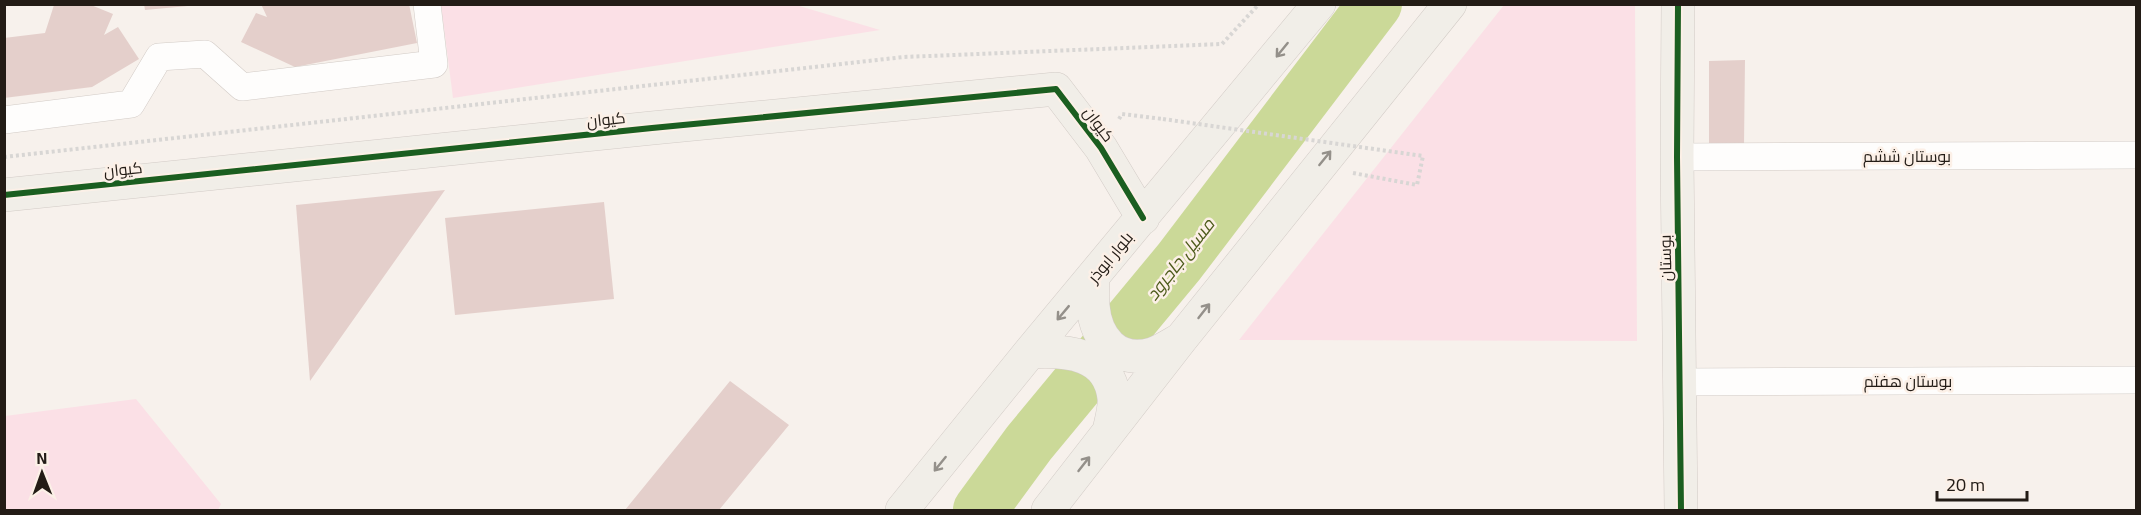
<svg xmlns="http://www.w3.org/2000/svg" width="2141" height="515" font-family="Georgia,Cairo,serif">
<rect width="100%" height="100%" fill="#f7f1ec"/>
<path fill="#fbe0e6" d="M441 5H796L880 30 453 98Z
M1504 5H1635L1637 341 1239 340Z
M136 399 221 504 218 510H5V416Z"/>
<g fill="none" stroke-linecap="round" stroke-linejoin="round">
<path stroke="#cbd998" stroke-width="54" d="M980 510 1029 443 1179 262 1375 4"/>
</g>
<path fill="#e4cfcb" d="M144 4H187L188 6 145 10Z
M261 4H409L417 43 295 67 241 42 256 13 267 17Z
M54 5H91L113 14 104 35 118 27 139 59 92 87 4 98V38L45 33Z
M1745 60 1744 145H1709V61Z
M445 190 310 381 296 205Z
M604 202 614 299 455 315 445 218Z
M730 381 789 425 719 510H625Z"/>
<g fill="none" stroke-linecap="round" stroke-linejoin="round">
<g stroke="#d2cbc6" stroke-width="28">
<path id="street" d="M4 120 131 104 159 57 205 54 242 87 434 64 427 4
M1677 157 2136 155
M1680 382 2136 380"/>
</g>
<g stroke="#d2cbc6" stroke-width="34">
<path id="secondary" d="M1678 4 1677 157 1681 510
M4 195 652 128 1056 89 1101 148 1143 218
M1093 277C1093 287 1092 296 1093 306 1096 339 1117 364 1152 354 1162 351 1172 344 1181 339
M1030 352C1067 350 1109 353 1114 398 1115 408 1111 421 1109 431
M902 510 1030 352 1319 4
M1048 510 1181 339 1450 4"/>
</g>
<path stroke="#d8d6d4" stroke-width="4" stroke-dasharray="3 3" stroke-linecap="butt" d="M1119 119 1122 114 1163 119
M4 157 904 57 1222 44 1259 4
M1353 173 1417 185 1423 156"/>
<use href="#street" stroke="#fefdfc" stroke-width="27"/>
<use href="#secondary" stroke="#f1eee8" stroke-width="33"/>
<path stroke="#d8d6d4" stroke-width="4" stroke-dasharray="3 3" stroke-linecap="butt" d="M1163 119 1423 156"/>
<g stroke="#fcf0e7" stroke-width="10">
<path id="cycleway" d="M1678 4 1677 157 1681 510
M4 195 652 128 1056 89 1101 148 1143 218"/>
</g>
<use href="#cycleway" stroke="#1b5e20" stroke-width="6"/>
</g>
<defs><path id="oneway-shaft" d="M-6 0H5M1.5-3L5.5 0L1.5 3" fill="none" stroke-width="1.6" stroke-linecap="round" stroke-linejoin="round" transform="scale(1.5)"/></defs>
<g stroke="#94908a">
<use href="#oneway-shaft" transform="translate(1282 50) rotate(129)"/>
<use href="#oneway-shaft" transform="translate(1325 158) rotate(-51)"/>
<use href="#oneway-shaft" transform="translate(1204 311) rotate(-52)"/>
<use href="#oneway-shaft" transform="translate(1063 313) rotate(130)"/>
<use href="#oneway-shaft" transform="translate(940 464) rotate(129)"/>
<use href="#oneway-shaft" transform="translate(1084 464) rotate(-52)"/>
</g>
<g text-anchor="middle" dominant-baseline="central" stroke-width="5" stroke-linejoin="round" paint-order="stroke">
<g font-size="16" fill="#231c16" stroke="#fcf0e7">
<text transform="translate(606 119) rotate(-6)">کیوان</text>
<text transform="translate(1099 124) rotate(53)">کیوان</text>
<text x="1907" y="156">بوستان ششم</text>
<text transform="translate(123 169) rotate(-6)">کیوان</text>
<text transform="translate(1110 257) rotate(-50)">بلوار ابوذر</text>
<text transform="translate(1665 258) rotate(-91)">بوستان</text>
<text x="1908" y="381">بوستان هفتم</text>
</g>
<g font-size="18" font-style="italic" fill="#4d5b1b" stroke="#fcf0e7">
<text transform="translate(1180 259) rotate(-52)">مسیل جاجرود</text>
</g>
</g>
<rect width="2141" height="515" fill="none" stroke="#231c16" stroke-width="12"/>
<g transform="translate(42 473) rotate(359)" stroke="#fcf0e7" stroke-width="4.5" paint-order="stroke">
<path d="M0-4.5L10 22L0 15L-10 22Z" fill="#231c16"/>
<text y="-9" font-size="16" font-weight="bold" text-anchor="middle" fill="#231c16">N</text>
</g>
<path d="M1937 491v9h90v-9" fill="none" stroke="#231c16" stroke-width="3"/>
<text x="1946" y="491" font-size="18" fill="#231c16" stroke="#fcf0e7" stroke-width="4.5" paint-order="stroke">20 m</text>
</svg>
